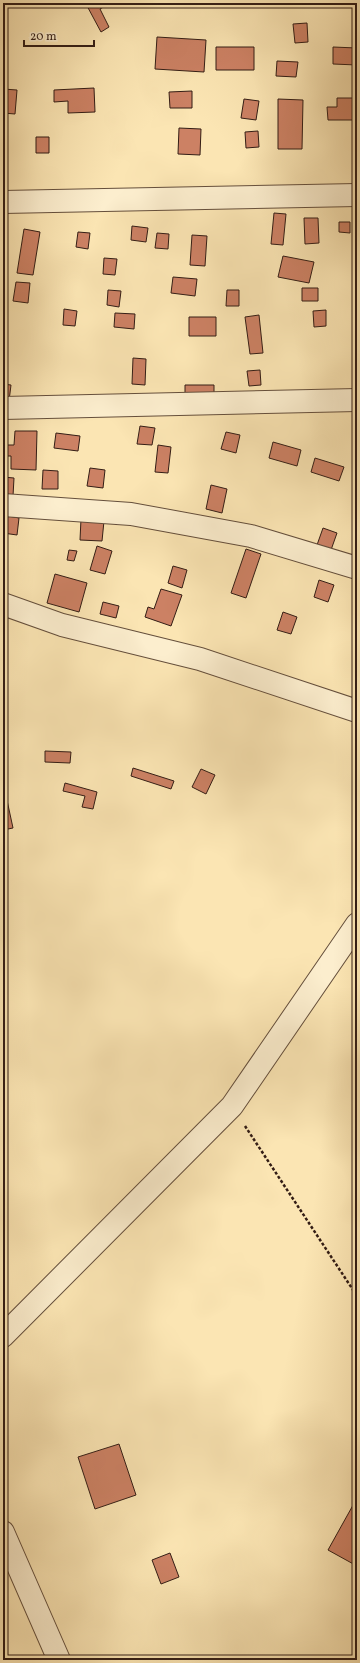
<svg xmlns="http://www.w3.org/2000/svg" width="360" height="1663" font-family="Vollkorn,serif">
<rect width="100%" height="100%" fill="#fbe5b3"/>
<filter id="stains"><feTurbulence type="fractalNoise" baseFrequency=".005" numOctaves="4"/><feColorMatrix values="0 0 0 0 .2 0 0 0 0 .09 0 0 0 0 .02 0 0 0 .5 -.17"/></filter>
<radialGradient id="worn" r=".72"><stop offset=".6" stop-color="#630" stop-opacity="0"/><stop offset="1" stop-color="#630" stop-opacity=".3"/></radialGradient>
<path fill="#cc8164" stroke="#331d15" d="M87 3H106L107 5 100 9 109 27 101 32 86 4Z
M307 23 308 42 295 43 293 24Z
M157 37 206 40 204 72 155 69Z
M216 47H254V70H216Z
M333 47 357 48V65L333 64Z
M277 61 298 62 296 77 276 76Z
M94 88 95 112 68 113V101L54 102V90Z
M3 89 17 90 15 114 3 113Z
M192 91V108H170L169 92Z
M337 98H353L354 120H328L327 107H337Z
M244 99 259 101 256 120 241 118Z
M278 99 303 100 302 149H278Z
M179 128 201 129 200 155 178 154Z
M258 131 259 147 246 148 245 132Z
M36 137H49V153H36Z
M274 213 286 214 283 245 271 244Z
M304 218H318L319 243 305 244Z
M339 222H350V233L339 232Z
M132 226 148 228 146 242 131 240Z
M24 229 40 232 33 275 17 273Z
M78 232 90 233 88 249 76 247Z
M157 233 169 234 168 249 155 248Z
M192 235 207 236 205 266 190 265Z
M283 256 314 262 309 283 278 277Z
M104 258 117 259 115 275 103 274Z
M173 277 197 279 195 296 171 293Z
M16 282 30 283 28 303 13 301Z
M302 288H318V301H302Z
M108 290 121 291 119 307 107 305Z
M227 290H239V306H226Z
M64 309 77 311 75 326 63 325Z
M326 310V326L314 327 313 311Z
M115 313 135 314 134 329 114 327Z
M259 315 263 353 250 354 245 317Z
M189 317H216V336H189Z
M353 335H357V354H353Z
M133 358 146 359 145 385 132 384Z
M260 370 261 385 249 386 247 371Z
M3 384 11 385 9 401 3 400Z
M185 385H214V399L185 398Z
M140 426 155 428 152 445 137 444Z
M15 431H37L36 470 11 469V456H5V445H14Z
M226 432 240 435 236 453 221 449Z
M56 433 80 436 78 451 54 448Z
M273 442 301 450 297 466 269 458Z
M158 445 171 447 168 473 155 472Z
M315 458 344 467 339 481 311 472Z
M90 468 105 470 103 488 87 486Z
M43 470 58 471V489H42Z
M3 477 14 478 13 496H3Z
M211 485 227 489 222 513 206 509Z
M3 515 19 518 17 535 3 533Z
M81 519 104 521 102 541 80 540Z
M323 528 337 533 331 550 317 545Z
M97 546 112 551 105 574 90 570Z
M246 549 261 554 246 598 231 593Z
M69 550 77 551 74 561 67 560Z
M173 566 187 570 182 588 168 583Z
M55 574 87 583 79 612 47 603Z
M319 580 334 585 328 602 314 597Z
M161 589 182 595 171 626 145 617 148 607 154 609Z
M103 602 119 606 116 618 100 614Z
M283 612 297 617 291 634 277 630Z
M45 751 71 752 70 763 45 762Z
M133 768 174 781 171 789 131 776Z
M201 769 215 775 206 794 192 787Z
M65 783 97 792 93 809 82 807 85 796 63 791Z
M3 791H5L13 828 3 830Z
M119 1444 136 1495 95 1509 78 1457Z
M357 1498V1566L328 1550Z
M170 1553 179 1577 161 1584 152 1560Z"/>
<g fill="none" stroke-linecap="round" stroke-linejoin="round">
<g stroke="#654f3c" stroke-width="24">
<path id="minor" d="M3 202 357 195
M3 408 357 400
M3 505 131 514 251 536 357 568
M3 604 62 625 200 659 357 711
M3 1336 232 1106 357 924
M3 1532 59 1660"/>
</g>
<path stroke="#331d15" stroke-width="2.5" stroke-dasharray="3 2" stroke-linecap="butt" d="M245 1126 357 1296"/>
<use href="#minor" stroke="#fceece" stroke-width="22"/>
</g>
<rect width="360" height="1663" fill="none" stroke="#fbe5b3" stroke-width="16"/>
<rect x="4" y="4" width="352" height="1655" fill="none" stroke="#331d15" stroke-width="2"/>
<rect x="8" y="8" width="344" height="1647" fill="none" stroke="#331d15"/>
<path d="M24 40v6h70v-6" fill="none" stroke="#331d15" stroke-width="2"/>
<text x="30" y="40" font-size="12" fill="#331d15" stroke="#fceece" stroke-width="3" paint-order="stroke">20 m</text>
<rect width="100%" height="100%" filter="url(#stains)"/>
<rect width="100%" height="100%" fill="url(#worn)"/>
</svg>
